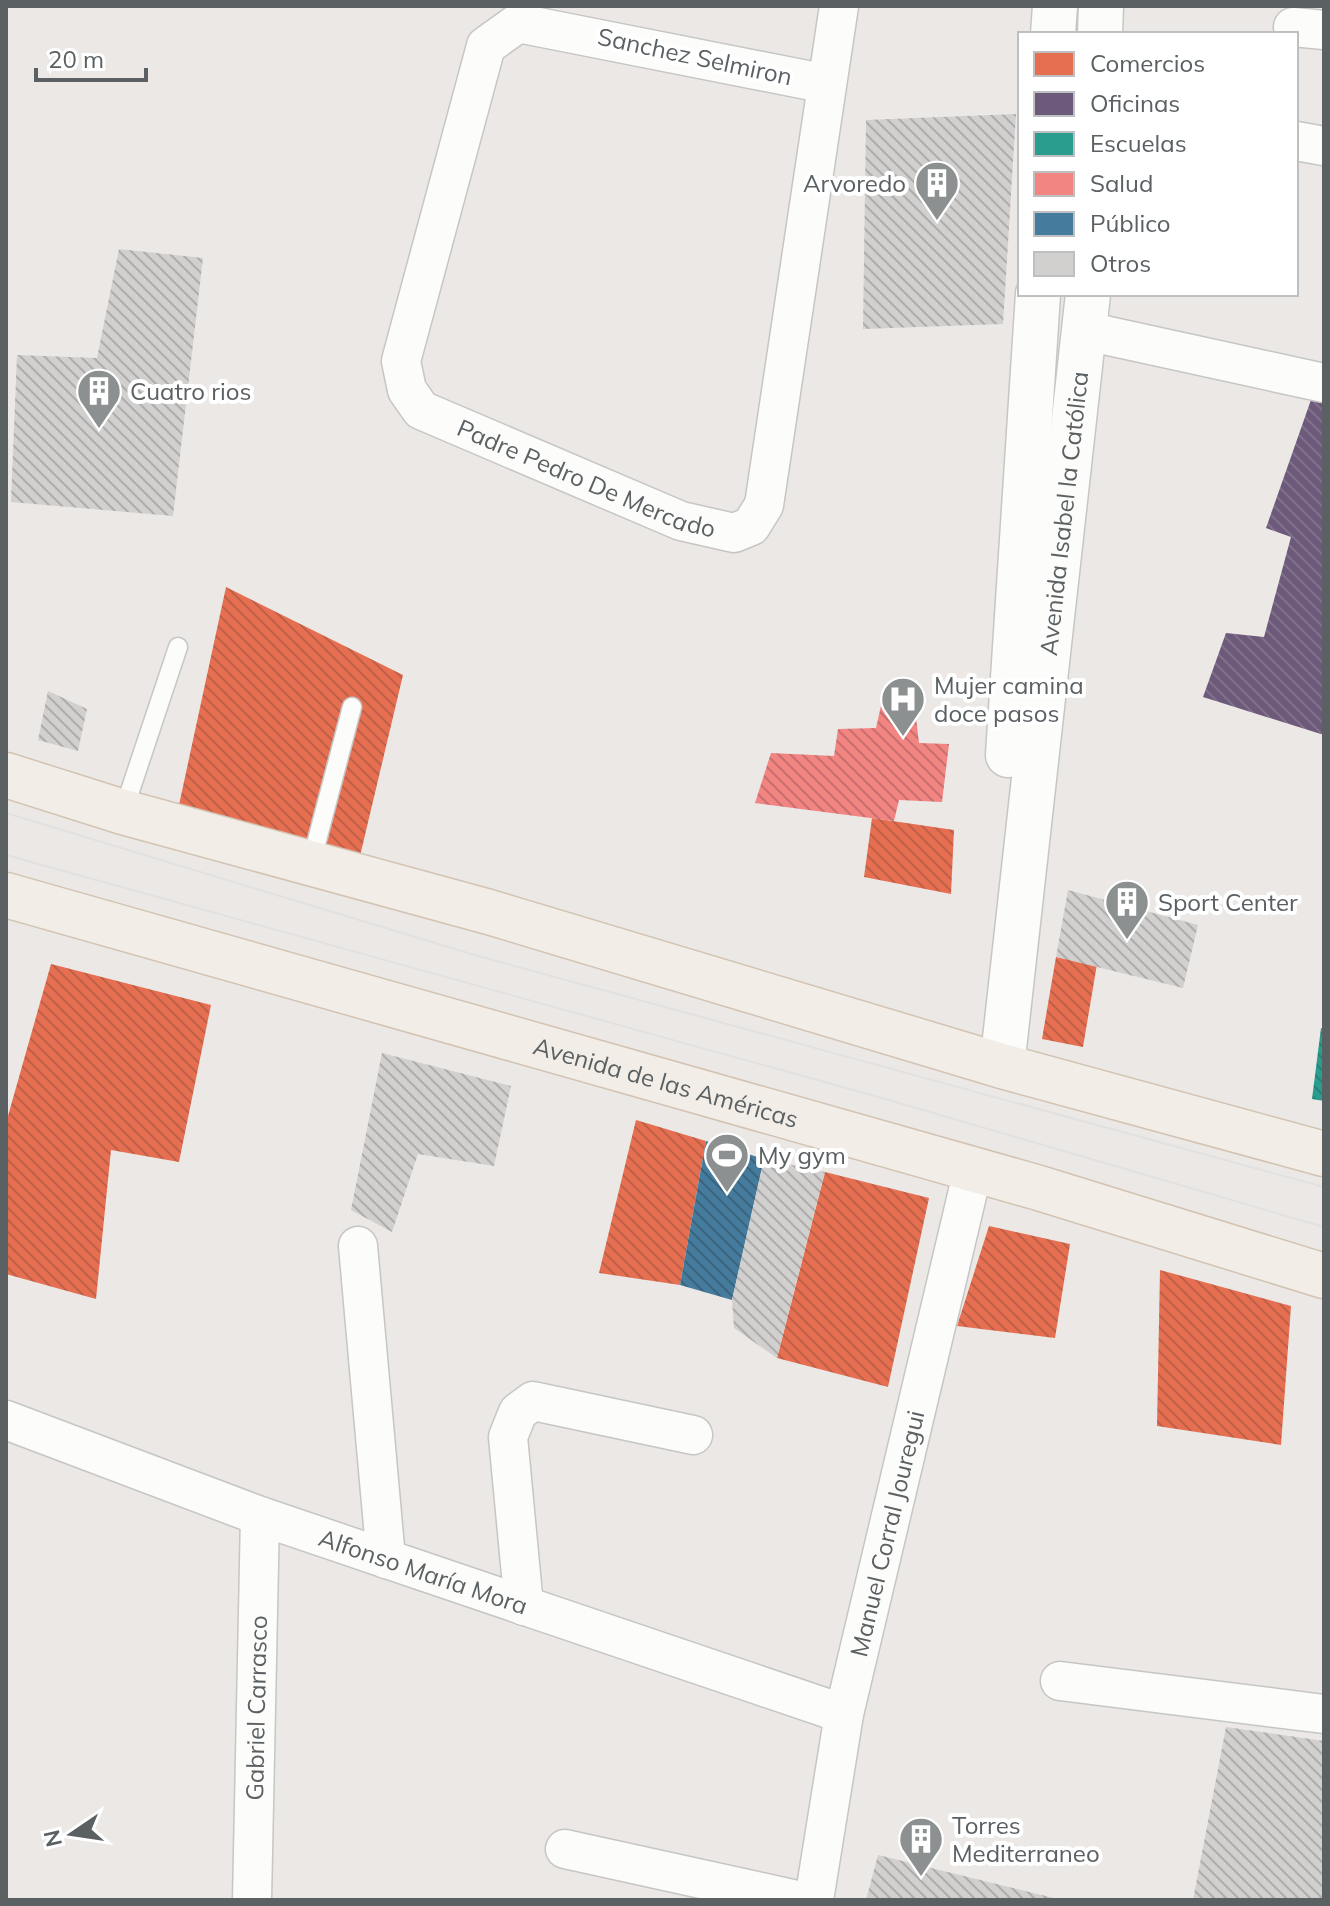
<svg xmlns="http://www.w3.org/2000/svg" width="1330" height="1906" font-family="Mulish,sans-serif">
<defs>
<pattern id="shops-back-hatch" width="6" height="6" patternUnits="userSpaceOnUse" patternTransform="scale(2)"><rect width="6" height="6" fill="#e76f51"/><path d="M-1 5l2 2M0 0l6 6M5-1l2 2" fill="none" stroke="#be5f47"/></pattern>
<pattern id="offices-back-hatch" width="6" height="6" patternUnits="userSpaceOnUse" patternTransform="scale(2)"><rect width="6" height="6" fill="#6d597a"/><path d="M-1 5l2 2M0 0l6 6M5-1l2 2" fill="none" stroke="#80718b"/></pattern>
<pattern id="schools-back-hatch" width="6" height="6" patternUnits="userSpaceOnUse" patternTransform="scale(2)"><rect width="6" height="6" fill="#2a9d8f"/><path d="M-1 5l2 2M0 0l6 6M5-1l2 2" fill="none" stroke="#278378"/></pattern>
<pattern id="health-back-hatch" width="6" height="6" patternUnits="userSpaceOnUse" patternTransform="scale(2)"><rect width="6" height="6" fill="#f28482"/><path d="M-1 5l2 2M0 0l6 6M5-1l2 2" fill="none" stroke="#c76f6e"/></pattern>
<pattern id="public-back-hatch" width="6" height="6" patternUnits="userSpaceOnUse" patternTransform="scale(2)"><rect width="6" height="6" fill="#457b9d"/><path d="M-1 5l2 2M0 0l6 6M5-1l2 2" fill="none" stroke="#3a647d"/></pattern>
<pattern id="building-back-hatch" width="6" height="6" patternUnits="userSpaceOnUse" patternTransform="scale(2)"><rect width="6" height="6" fill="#d2d0cf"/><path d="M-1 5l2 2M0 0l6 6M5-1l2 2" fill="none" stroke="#adacac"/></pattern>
</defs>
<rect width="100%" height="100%" fill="#ebe8e5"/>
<path fill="url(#shops-back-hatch)" d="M226 587 403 675 360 856 179 805Z
M872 818 954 830 951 894 864 877Z
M1056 957 1097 964 1083 1047 1042 1039Z
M51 964 211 1005 179 1162 111 1150 96 1299 6 1274V1123Z
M636 1120 706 1141 680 1285 599 1273Z
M825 1172 929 1198 888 1387 777 1358Z
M989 1226 1070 1244 1055 1338 957 1326Z
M1160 1270 1291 1306 1281 1445 1157 1426Z"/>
<path fill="url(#offices-back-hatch)" d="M1312 397 1324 400V735L1203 697 1226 633 1264 637 1291 537 1266 528Z"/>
<path fill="url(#schools-back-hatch)" d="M1321 1028 1324 1029V1101L1312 1099Z"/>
<path fill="url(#health-back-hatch)" d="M885 688 913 692 919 743 949 744 942 802 899 800 894 821 755 803 771 753 834 756 838 729 876 728Z"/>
<path fill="url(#public-back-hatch)" d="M706 1141 764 1159 732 1300 680 1285Z"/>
<path fill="url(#building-back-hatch)" d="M1016 114 1003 324 863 329 866 120Z
M119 249 203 258 173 516 11 502 17 355 97 358Z
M48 691 87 709 78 751 38 740Z
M1068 890 1198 925 1183 988 1056 957Z
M382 1053 511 1086 494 1166 418 1154 392 1232 351 1210Z
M764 1159 825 1172 777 1358 734 1328 732 1300Z
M1226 1727 1324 1741V1900H1193Z
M878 1855 1058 1899V1900H866Z"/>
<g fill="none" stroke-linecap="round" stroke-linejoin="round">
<g stroke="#c6c6c6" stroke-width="21">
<path id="service" d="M123 812 178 647
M311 863 352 707"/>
</g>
<g stroke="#c6c6c6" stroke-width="41">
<g id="minor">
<path d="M1293 27 1324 30"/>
<path id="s1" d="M827 84 518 23 486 46 401 361 407 390 421 410 681 521 734 533 751 526 764 505 839 6"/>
<path d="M1296 141 1324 146"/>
<path d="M1086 331 1324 383"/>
<path d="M358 1246 386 1559"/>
<path id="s2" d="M6 1420 260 1516 844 1714"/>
<path d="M524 1606 508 1437 518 1412 533 1401 693 1435"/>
<path d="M1060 1681 1324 1714"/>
<path d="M565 1849 797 1900"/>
<path id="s3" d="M252 1900 260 1516"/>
<path id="s4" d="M814 1900 844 1714 973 1170"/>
</g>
</g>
<g stroke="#c6c6c6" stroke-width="47">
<g id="secondary">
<path d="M1053 34 1055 6"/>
<path d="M1100 34 1101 6"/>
<path d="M1008 755 1038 294"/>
<path id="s5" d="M1002 1066 1088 294"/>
</g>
</g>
<g stroke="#d3c3b2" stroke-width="47">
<g id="primary">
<path d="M6 775 123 812 489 912 1002 1066 1324 1154"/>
<path id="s6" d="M6 895 1039 1188 1324 1276"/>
</g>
</g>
<use href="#service" stroke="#fcfcfb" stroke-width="18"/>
<use href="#minor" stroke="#fcfcfb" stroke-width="38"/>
<use href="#secondary" stroke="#fcfcfb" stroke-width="44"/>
<use href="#primary" stroke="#f2eee7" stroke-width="44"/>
<path stroke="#e2e1e2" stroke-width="2" d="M6 813 478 956 1324 1187
M6 855 875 1096 1324 1227"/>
</g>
<defs>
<g id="building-pin" transform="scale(2.3)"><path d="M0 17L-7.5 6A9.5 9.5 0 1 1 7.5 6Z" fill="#8d9090" stroke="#fff"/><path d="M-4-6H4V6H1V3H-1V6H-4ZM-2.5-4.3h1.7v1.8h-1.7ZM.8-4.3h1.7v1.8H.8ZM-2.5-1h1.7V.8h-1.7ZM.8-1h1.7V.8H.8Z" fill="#fff"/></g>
<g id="hospital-pin" transform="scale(2.3)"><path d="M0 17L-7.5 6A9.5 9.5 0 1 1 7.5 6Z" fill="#8d9090" stroke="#fff"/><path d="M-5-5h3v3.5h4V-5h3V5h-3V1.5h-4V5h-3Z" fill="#fff"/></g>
<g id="stadium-pin" transform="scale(2.3)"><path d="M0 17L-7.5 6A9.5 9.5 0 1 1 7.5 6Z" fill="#8d9090" stroke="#fff"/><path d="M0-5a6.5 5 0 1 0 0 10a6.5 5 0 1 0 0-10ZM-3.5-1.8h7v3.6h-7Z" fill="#fff"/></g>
</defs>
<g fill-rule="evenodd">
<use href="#building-pin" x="937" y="183"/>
<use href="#building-pin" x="99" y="391"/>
<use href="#hospital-pin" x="903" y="699"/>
<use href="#building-pin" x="1127" y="902"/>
<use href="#stadium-pin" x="727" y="1155"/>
<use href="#building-pin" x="921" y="1839"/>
</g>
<g text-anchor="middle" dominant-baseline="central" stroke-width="8" stroke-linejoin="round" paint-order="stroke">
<g font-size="24" fill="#5b6063" stroke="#fff">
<text transform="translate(695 56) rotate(12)">Sanchez Selmiron</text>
<text stroke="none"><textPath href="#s1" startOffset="914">Padre Pedro De Mercado</textPath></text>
<text stroke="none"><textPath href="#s5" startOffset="556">Avenida Isabel la Católica</textPath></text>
<text stroke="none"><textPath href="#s6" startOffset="686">Avenida de las Américas</textPath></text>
<text stroke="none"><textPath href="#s4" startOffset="374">Manuel Corral Jouregui</textPath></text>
<text stroke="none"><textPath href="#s2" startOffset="444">Alfonso María Mora</textPath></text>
<text stroke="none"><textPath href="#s3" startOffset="192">Gabriel Carrasco</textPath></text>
</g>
<g font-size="24" fill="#5b6063" stroke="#fff" text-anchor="start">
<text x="906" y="183" text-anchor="end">Arvoredo</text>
<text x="130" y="391">Cuatro rios</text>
<text x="934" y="685">Mujer camina<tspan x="934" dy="28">doce pasos</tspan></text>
<text x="1158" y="902">Sport Center</text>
<text x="758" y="1155">My gym</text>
<text x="952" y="1825">Torres<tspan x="952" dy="28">Mediterraneo</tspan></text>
</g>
</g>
<rect width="1330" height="1906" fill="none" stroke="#5b6063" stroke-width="16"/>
<rect x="1018" y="32" width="280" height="264" fill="#ffffff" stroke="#bdbfc1" stroke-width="2"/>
<rect x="1034" y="52" width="40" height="24" fill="#e76f51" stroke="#bdbfc1" stroke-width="2"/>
<text x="1090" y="72" font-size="24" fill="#5b6063">Comercios</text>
<rect x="1034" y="92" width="40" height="24" fill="#6d597a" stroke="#bdbfc1" stroke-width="2"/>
<text x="1090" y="112" font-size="24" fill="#5b6063">Oficinas</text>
<rect x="1034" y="132" width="40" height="24" fill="#2a9d8f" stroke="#bdbfc1" stroke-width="2"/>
<text x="1090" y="152" font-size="24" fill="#5b6063">Escuelas</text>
<rect x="1034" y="172" width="40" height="24" fill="#f28482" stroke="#bdbfc1" stroke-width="2"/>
<text x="1090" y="192" font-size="24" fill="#5b6063">Salud</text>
<rect x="1034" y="212" width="40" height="24" fill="#457b9d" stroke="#bdbfc1" stroke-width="2"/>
<text x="1090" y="232" font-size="24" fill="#5b6063">Público</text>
<rect x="1034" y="252" width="40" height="24" fill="#d2d0cf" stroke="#bdbfc1" stroke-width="2"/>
<text x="1090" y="272" font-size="24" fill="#5b6063">Otros</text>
<g transform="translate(72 1834) rotate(257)" stroke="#ffffff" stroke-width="6" paint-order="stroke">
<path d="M0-6L14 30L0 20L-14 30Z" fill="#5b6063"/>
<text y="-12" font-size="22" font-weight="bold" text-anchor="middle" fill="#5b6063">N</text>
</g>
<path d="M36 68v12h110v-12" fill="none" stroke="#5b6063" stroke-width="4"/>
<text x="48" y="68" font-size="24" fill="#5b6063" stroke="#ffffff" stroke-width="6" paint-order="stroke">20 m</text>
</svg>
